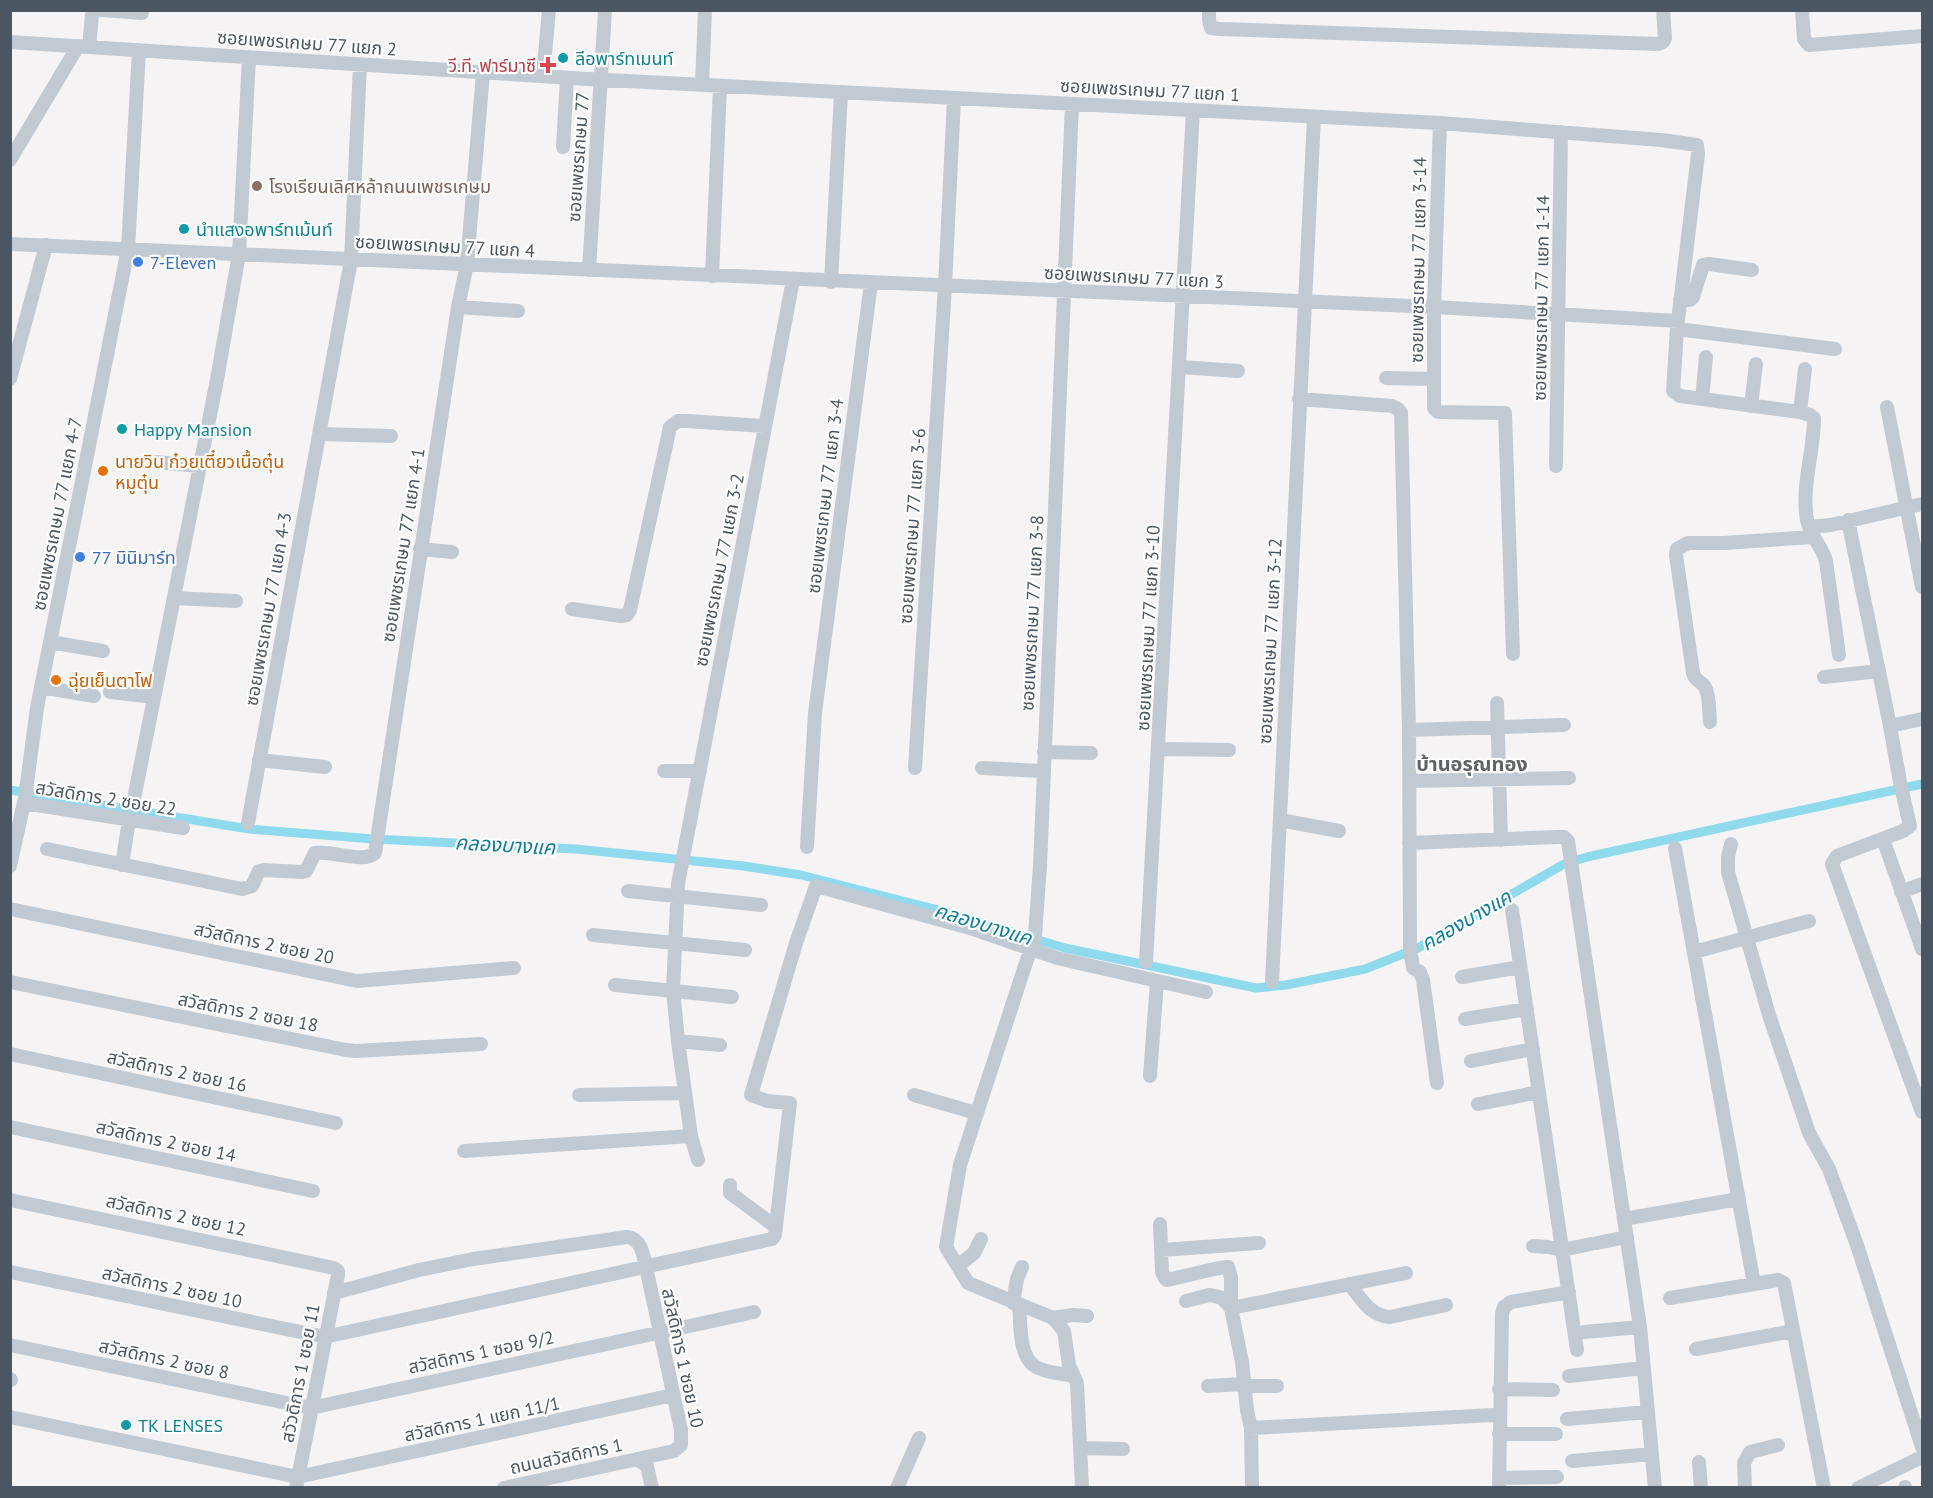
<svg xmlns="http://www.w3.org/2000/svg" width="1933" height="1498" font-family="'PT Sans','Noto Sans Thai',sans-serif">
<rect width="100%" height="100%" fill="#f5f3f3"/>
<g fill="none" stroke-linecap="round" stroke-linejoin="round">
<path stroke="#90daee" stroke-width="9" d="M10 790 249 829 374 839 576 849 744 866 801 875 946 912 1065 948 1256 988 1286 985 1365 969 1418 948 1564 864 1587 857 1922 784"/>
<path stroke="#c1cad2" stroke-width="14" d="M102 10 142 13
M1209 10V20L1211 28 1220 29 1658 44 1663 42 1665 38 1663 10
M1802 10 1804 39 1809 45 1922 36
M10 42 588 79 1440 123 1661 140 1697 145 1698 154 1677 329 1673 391 1680 396 1800 412 1810 415 1814 418C1814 452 1801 486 1807 520 1810 536 1822 546 1826 561L1839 655
M89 47 92 15 96 10
M543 76 549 10
M702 85 705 10
M1072 104 1040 866 1035 935 960 1165 946 1247 968 1283 1053 1318 1064 1331 1069 1365 1077 1383 1082 1488
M1440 123 1434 307V408L1438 412 1505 413 1513 654
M563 147 567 78
M10 160 78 46
M10 244 1434 307 1678 321
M589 270 605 10
M712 276 720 86
M831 282 841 93
M1680 300H1690L1693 297 1703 265 1709 264 1752 270
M458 307 518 311
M1677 329 1835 349
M1180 367 1238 371
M1386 378 1434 379
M10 379 46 245
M1299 399 1392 406 1398 409 1401 413 1409 730 1410 949 1413 968 1420 972 1423 980 1437 1083
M1702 399 1706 357
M1751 406 1756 364
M1887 407 1922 587
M1800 412 1805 369
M319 434 391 436
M156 462 200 466
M1556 466 1561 132
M1848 520 1890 726
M1809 527 1831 525 1922 504
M420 549 452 552
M174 598 236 601
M572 609 621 616 627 615 630 610 670 427 678 421H687L765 426
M50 642 103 651
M1824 677 1879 671
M41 687 94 696
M110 692 154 697
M1497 703 1501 840
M1922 719 1890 726 1900 782 1910 826 1903 831 1837 856 1832 864 1922 1112
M1710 722C1709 713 1710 696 1705 687 1701 681 1695 681 1693 673L1676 555 1677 549 1688 543H1724L1812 537
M1409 730 1564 725
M1160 749 1229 750
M1044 752 1091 753
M259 760 325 767
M915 768 945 286 954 98
M982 768 1043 771
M664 771H700
M1410 781 1569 778
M24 803 183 828
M133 804 216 385 239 254 249 57
M1280 820 1339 831
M248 823 351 260 360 65
M1883 839 1922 949
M1409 843 1558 837H1564L1568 841 1640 1327 1655 1488
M1731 844 1728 857V872L1769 1015 1804 1118 1809 1133 1829 1169 1857 1245 1922 1447
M807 847 815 713 871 283
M1675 848 1754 1284
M47 849 242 889 252 886 259 871 264 870 302 872 306 871 315 853C332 850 363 864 375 853L458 307 467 264 483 73
M122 865 129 820
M10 866 25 798 37 708 128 249 139 50
M628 891 761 905
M1901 892 1922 884
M10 909 357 981 514 968
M1512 910 1577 1350
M593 935 745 950
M1694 952 1809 921
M1146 962 1193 110
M1462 977 1520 967
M10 982 346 1050 356 1051 481 1044
M1272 982 1314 117
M615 985 732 997
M1465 1019 1527 1009
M678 1041 720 1045
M10 1054 336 1123
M1471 1061 1533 1049
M1150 1076 1157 981
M579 1095 685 1093
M914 1095 976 1113
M1478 1104 1539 1092
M10 1127 313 1191
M464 1151 691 1136
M698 1160 691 1136 678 1041 673 990 678 884 793 280
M730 1185V1193L776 1227
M10 1200 334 1268 338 1271V1275L296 1488
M1624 1219 1739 1199
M1160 1224 1162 1272 1165 1278 1167 1280 1219 1268 1228 1267 1231 1277V1308L1406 1273
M1597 1243 1627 1237
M1533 1246 1548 1247 1562 1250 1591 1244
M1162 1250 1259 1243
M958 1266 974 1253 981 1239
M10 1272 325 1337 772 1239 775 1235 790 1103 767 1101 751 1095 796 943 816 886 970 928 1057 958 1206 992
M1349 1284C1361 1298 1370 1316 1390 1317L1446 1305
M334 1293 419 1270 473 1259 627 1237C642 1239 643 1255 646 1267L681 1430V1445L674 1451 504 1488
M1670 1298 1778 1280 1784 1283 1824 1488
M1186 1301 1209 1295 1215 1296 1222 1298 1231 1308 1242 1362 1247 1410 1251 1428 1252 1488
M1013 1303 1017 1279 1022 1267
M1019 1305C1021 1323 1018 1357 1036 1367 1047 1373 1061 1373 1073 1376
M1053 1318 1073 1315 1087 1316
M1584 1332 1640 1327
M10 1345 311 1408 754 1312
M1696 1349 1793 1331
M1569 1376 1644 1368
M10 1379 11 1380
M1208 1386 1244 1384
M1244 1386H1277
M1499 1389 1553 1390
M10 1417 298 1477 673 1395
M1567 1419 1648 1412
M1251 1428 1493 1415
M1499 1434H1556
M1081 1448 1123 1449
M637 1459 647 1466 652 1488
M1572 1461 1652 1454
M1699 1462 1701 1488
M1499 1478 1557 1477
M1905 1487V1488
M897 1488 919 1438
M1499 1488 1502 1314 1504 1307 1511 1302 1569 1292
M1745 1488 1744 1463 1750 1452 1778 1445
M1858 1488 1922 1457"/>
</g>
<g fill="#0f9aa8" stroke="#fff" stroke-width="2">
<circle cx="563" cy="58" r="6"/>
<circle cx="184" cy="229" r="6"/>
<circle cx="122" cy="429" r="6"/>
<circle cx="126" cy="1425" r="6"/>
</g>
<path fill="#e0444e" stroke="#fff" stroke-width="2" d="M545 56h6v6h6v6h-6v6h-6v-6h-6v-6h6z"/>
<circle fill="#8d6e63" stroke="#fff" stroke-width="2" cx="257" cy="186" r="6"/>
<g fill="#3f7fe0" stroke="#fff" stroke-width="2">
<circle cx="138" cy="262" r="6"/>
<circle cx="80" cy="557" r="6"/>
</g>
<g fill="#e8710a" stroke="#fff" stroke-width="2">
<circle cx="103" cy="471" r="6"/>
<circle cx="56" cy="680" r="6"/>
</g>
<g text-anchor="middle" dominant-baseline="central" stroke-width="4.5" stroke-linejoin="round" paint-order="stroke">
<g font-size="18" fill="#4a5661" stroke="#fff">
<text transform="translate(307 43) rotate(4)">ซอยเพชรเกษม 77 แยก 2</text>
<text transform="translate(1150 90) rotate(3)">ซอยเพชรเกษม 77 แยก 1</text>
<text transform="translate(578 157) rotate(-86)">ซอยเพชรเกษม 77</text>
<text transform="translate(445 246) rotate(3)">ซอยเพชรเกษม 77 แยก 4</text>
<text transform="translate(1418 260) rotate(-89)">ซอยเพชรเกษม 77 แยก 3-14</text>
<text transform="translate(1134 277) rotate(3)">ซอยเพชรเกษม 77 แยก 3</text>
<text transform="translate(1541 298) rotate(-89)">ซอยเพชรเกษม 77 แยก 1-14</text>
<text transform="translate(825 496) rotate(-83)">ซอยเพชรเกษม 77 แยก 3-4</text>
<text transform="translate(57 514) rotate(-79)">ซอยเพชรเกษม 77 แยก 4-7</text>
<text transform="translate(912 526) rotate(-86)">ซอยเพชรเกษม 77 แยก 3-6</text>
<text transform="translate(403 545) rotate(-81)">ซอยเพชรเกษม 77 แยก 4-1</text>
<text transform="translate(719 570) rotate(-79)">ซอยเพชรเกษม 77 แยก 3-2</text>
<text transform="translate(268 609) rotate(-80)">ซอยเพชรเกษม 77 แยก 4-3</text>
<text transform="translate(1032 613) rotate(-87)">ซอยเพชรเกษม 77 แยก 3-8</text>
<text transform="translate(1148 628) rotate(-87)">ซอยเพชรเกษม 77 แยก 3-10</text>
<text transform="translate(1270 641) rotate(-87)">ซอยเพชรเกษม 77 แยก 3-12</text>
<text transform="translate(106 798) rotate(9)">สวัสดิการ 2 ซอย 22</text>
<text transform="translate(264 943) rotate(12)">สวัสดิการ 2 ซอย 20</text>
<text transform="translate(248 1012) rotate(11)">สวัสดิการ 2 ซอย 18</text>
<text transform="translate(177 1071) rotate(12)">สวัสดิการ 2 ซอย 16</text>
<text transform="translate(166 1141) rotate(12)">สวัสดิการ 2 ซอย 14</text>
<text transform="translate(176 1215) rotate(12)">สวัสดิการ 2 ซอย 12</text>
<text transform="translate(172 1287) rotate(12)">สวัสดิการ 2 ซอย 10</text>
<text transform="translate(481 1352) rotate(-12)">สวัสดิการ 1 ซอย 9/2</text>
<text transform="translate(683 1358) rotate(78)">สวัสดิการ 1 ซอย 10</text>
<text transform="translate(164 1359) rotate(12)">สวัสดิการ 2 ซอย 8</text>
<text transform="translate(300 1373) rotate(-79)">สวัวดิการ 1 ซอย 11</text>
<text transform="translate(482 1419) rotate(-12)">สวัสดิการ 1 แยก 11/1</text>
<text transform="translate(566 1456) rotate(-12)">ถนนสวัสดิการ 1</text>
</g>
<g font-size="18" fill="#0d838f" stroke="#fff" text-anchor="start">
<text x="575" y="58">ลีอพาร์ทเมนท์</text>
<text x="196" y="229">นำแสงอพาร์ทเม้นท์</text>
<text x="134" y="429">Happy Mansion</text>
<text x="138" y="1425">TK LENSES</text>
</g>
<g font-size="18" fill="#be3a42" stroke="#fff" text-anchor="end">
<text x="536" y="65">วี.ที. ฟาร์มาซี</text>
</g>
<g font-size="18" fill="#785e54" stroke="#fff" text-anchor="start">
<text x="269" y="186">โรงเรียนเลิศหล้าถนนเพชรเกษม</text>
</g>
<g font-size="18" fill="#366cbe" stroke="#fff" text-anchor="start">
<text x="150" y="262">7-Eleven</text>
<text x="92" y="557">77 มินิมาร์ท</text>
</g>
<g font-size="18" fill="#c56008" stroke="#fff" text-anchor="start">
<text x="115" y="461">นายวิน ก๋วยเตี๋ยวเนื้อตุ๋น<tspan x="115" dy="21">หมูตุ๋น</tspan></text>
<text x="68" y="680">ฉุ่ยเย็นตาโฟ</text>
</g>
<g font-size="20" font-weight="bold" fill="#5f6368" stroke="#fff">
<text x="1472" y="764">บ้านอรุณทอง</text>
</g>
<g font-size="20" font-style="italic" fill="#0c7c9b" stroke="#fff">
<text transform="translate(505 845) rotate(3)">คลองบางแค</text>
<text transform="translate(1466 920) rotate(-30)">คลองบางแค</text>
<text transform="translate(983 924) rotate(17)">คลองบางแค</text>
</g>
</g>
<rect width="1933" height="1498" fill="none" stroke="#4a5661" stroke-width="24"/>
</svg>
